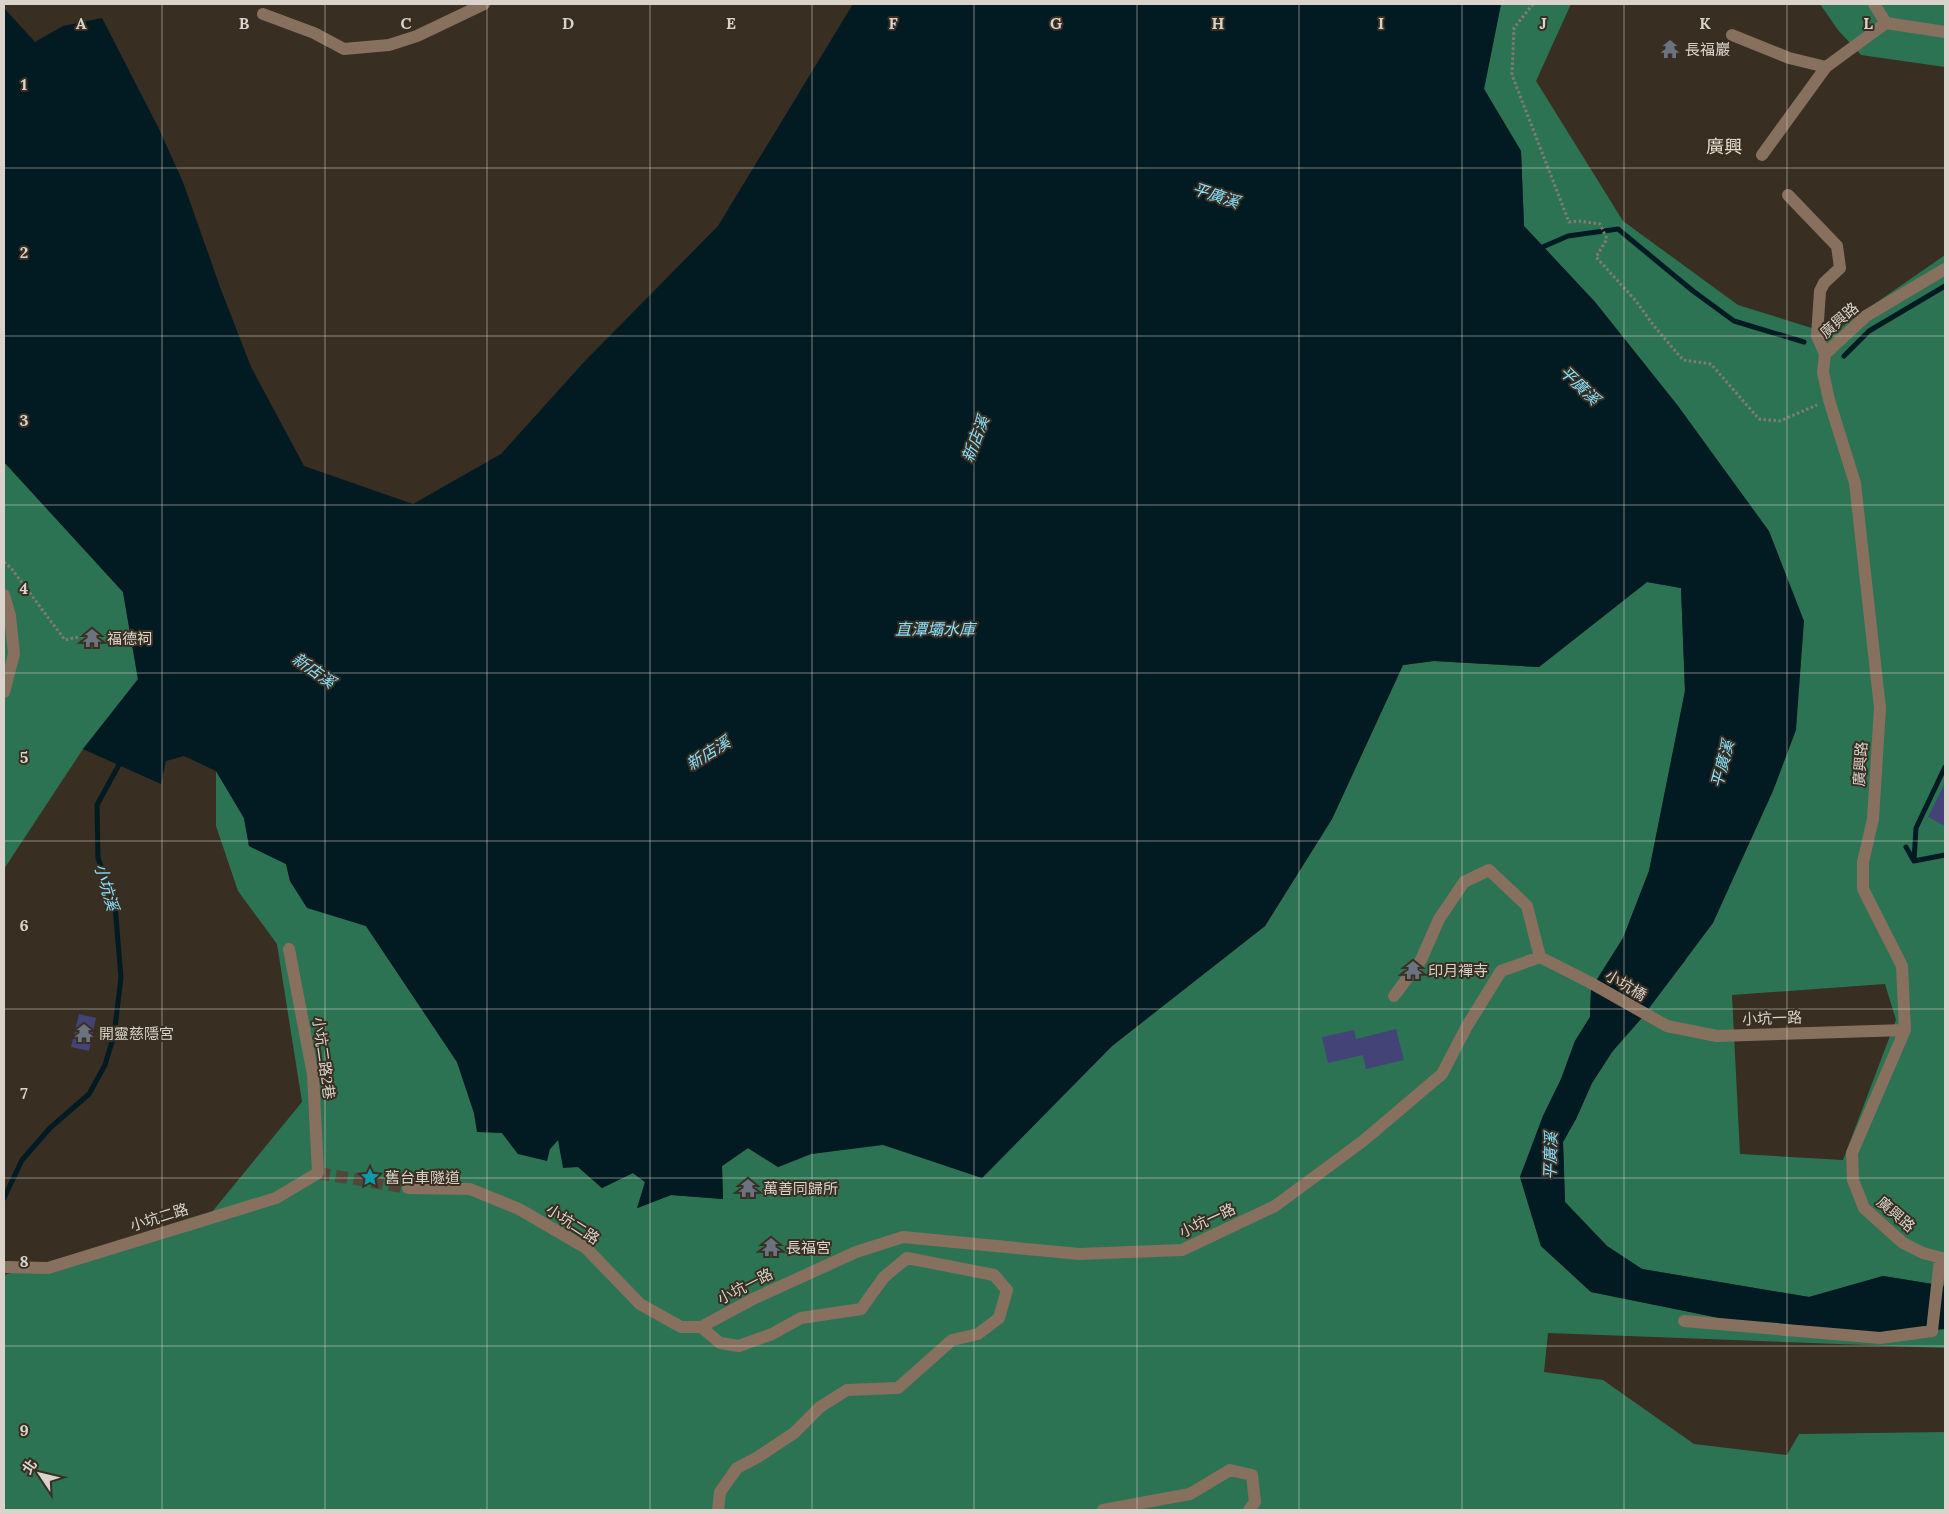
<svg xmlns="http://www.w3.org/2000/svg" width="1949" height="1514" font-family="Lora,'Noto Sans TC',serif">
<rect width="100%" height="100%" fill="#382e21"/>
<path fill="#2c7354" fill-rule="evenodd" d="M1501 4H1571L1536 81 1623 221 1738 305 1831 334 1945 255V1286L1883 1276 1809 1297 1642 1269 1607 1246 1565 1202 1563 1142 1576 1119 1592 1083 1612 1052 1685 961 1768 531 1678 406 1595 302 1524 226 1521 151 1484 89ZM1885 984 1896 1020 1843 1160 1740 1154 1732 995Z
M1820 4H1945V67L1861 55 1838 30Z
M4 462 123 592 138 680 83 749 4 869Z
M1647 582 1681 588 1685 691 1649 871 1623 938 1591 989 1590 1017 1575 1041 1561 1079 1543 1116 1520 1177 1541 1246 1591 1292 1749 1324 1890 1333 1945 1329V1348L1548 1333 1544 1372 1603 1380 1694 1444 1787 1455 1799 1434 1945 1432V1510H4V1275L207 1218 302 1102 277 944 238 891 216 826V771L244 818 249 846 286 864 290 881 307 907 366 926 457 1062 474 1113 477 1131 502 1133 518 1154 550 1149 558 1140 578 1167 602 1188 633 1173 645 1182 638 1208 671 1195 723 1199 722 1166 748 1148 778 1167 811 1154 883 1144 982 1178 1112 1046 1265 926 1332 819 1403 665 1434 661 1539 667Z"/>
<path fill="#021a22" d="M853 4H1501L1484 89 1521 151 1524 226 1595 302 1678 406 1769 531 1804 621 1796 730 1773 791 1713 923 1641 1019 1612 1052 1592 1083 1576 1119 1563 1142 1565 1202 1607 1246 1642 1269 1809 1297 1883 1276 1945 1286V1329L1890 1333 1749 1324 1591 1292 1541 1246 1520 1177 1543 1116 1561 1079 1575 1041 1590 1017 1591 989 1623 938 1649 871 1685 691 1681 588 1647 582 1539 667 1434 661 1403 665 1332 819 1265 926 1112 1046 982 1178 883 1145 811 1154 778 1167 748 1148 722 1166 723 1199 671 1195 637 1208 645 1182 633 1173 602 1188 578 1167 563 1168 558 1140 550 1149 547 1161 518 1154 502 1133 477 1132 474 1113 457 1062 366 926 307 908 290 881 286 864 249 846 244 818 216 771 184 756 166 761 161 784 83 749 138 679 123 592 4 462V8L35 42 63 26 102 18 159 129 183 182 220 287 251 367 304 466 413 504 501 454 584 362 718 226Z"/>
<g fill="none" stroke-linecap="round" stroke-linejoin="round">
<path stroke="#021a22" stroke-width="5" d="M1538 249 1568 236 1618 229 1693 291 1734 321 1804 342
M1844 356 1869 331 1945 286
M1906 847 1914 861 1945 855
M1914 861 1916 828 1945 767
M4 1198 22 1160 50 1128 89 1094 105 1065 114 1035 121 978 115 905 98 858 97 805 121 761"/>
</g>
<path fill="#444378" d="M1945 783V826L1928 817Z
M79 1014 96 1018 89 1051 71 1047Z
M1396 1029 1404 1060 1366 1069 1363 1055 1328 1063 1322 1037 1354 1030 1356 1039Z"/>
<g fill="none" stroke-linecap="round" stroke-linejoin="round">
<path stroke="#50473a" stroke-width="12" stroke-dasharray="12 6" stroke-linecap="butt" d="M318 1173 408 1188"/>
<path stroke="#837b70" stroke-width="3" stroke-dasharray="2.5 2.5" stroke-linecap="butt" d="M1533 4 1514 28 1512 75 1569 222 1579 221 1600 224 1607 239 1596 257 1636 301 1654 326 1683 360 1711 364 1759 419 1780 421 1817 405
M4 562 11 568 65 640 86 635"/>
<path stroke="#87705e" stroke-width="12" d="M263 14 314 33 344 49 389 45 417 36 484 4
M1886 23 1945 32
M1732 35 1789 58 1826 67 1886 23 1874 4
M1762 155 1826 67
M1788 195 1837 246 1840 268 1824 283 1820 291 1817 336 1825 354
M1945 269 1866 316 1825 354 1823 372 1829 400 1855 483 1880 708 1873 819 1863 862V889L1902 966 1905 1030 1852 1153 1853 1180 1864 1208 1903 1243 1923 1253 1945 1259
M4 595 10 616 14 654 4 692
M1394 996 1421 960 1439 919 1464 882 1489 870 1527 906 1540 957
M408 1188 470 1189 519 1209 586 1248 640 1304 681 1327H701L753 1299 856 1252 903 1237 1079 1254 1182 1250 1275 1206 1363 1141 1442 1074 1467 1026 1501 971 1540 957 1591 983 1667 1026 1717 1036 1905 1030
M4 1267 48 1268 276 1198 318 1173 313 1075 289 949
M1684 1321 1880 1338 1932 1331 1940 1259
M701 1327 720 1343 739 1346 772 1334 801 1318 861 1309 884 1277 907 1258 994 1275 1007 1290 999 1318 978 1334 952 1340 898 1388 847 1390 820 1407 794 1433 758 1457 737 1468 720 1492 718 1510
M1103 1510 1190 1494 1230 1470 1252 1475 1255 1502 1249 1510"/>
</g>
<path fill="none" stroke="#d9d3cb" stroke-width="1" stroke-opacity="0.55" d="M162 4V1510M325 4V1510M487 4V1510M650 4V1510M812 4V1510M974 4V1510M1137 4V1510M1299 4V1510M1462 4V1510M1624 4V1510M1787 4V1510M4 168H1945M4 336H1945M4 505H1945M4 673H1945M4 841H1945M4 1009H1945M4 1178H1945M4 1346H1945"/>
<defs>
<g id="temple-bare" transform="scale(1.5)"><path d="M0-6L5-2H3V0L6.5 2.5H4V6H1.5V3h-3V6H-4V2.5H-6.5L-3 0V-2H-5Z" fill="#6b7280" stroke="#382e21" stroke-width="2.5" paint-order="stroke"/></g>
<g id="sight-bare" transform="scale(1.5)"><path d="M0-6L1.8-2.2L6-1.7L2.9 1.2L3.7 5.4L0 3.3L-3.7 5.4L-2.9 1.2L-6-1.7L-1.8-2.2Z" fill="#0f9aa8" stroke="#382e21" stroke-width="2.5" paint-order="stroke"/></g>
</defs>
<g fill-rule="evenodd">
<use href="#temple-bare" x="1670" y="49"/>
<use href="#temple-bare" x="92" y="638"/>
<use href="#temple-bare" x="1413" y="970"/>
<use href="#temple-bare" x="84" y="1033"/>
<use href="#sight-bare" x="370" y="1177"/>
<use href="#temple-bare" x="748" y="1188"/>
<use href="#temple-bare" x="771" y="1247"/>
</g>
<g text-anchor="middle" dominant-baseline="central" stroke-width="4" stroke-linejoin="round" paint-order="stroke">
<g font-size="15" fill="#d9d3cb" stroke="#382e21" text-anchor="start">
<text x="1685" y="49">長福巖</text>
<text x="107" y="638">福德祠</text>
<text x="1428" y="970">印月禪寺</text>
<text x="99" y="1033">開靈慈隱宮</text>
<text x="385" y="1177">舊台車隧道</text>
<text x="763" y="1188">萬善同歸所</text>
<text x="786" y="1247">長福宮</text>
</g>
<g font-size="15" fill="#d9d3cb" stroke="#382e21">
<text transform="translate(1839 320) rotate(-41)">廣興路</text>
<text transform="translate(1860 764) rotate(-86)">廣興路</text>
<text transform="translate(1626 985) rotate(31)">小坑橋</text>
<text transform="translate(1772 1018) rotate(-2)">小坑一路</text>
<text transform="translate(324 1058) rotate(82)">小坑二路2巷</text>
<text transform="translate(1896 1214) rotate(41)">廣興路</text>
<text transform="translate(159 1217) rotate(-17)">小坑二路</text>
<text transform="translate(1207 1220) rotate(-25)">小坑一路</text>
<text transform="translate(573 1224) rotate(33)">小坑二路</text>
<text transform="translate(745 1286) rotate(-27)">小坑一路</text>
</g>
<g font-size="16" font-style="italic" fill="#88e0fe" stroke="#382e21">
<text transform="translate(1216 195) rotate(18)">平廣溪</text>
<text transform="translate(1580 385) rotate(44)">平廣溪</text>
<text transform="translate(975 439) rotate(-69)">新店溪</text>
<text x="935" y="629">直潭壩水庫</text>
<text transform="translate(314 670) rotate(35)">新店溪</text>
<text transform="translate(708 753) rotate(-32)">新店溪</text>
<text transform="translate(1722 764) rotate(-75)">平廣溪</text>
<text transform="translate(107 887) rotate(74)">小坑溪</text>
<text transform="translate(1550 1156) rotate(-88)">平廣溪</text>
</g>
<g font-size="18" fill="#ede1d0" stroke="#382e21">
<text x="1724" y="146">廣興</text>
</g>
</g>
<g font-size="16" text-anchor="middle" font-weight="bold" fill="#d9d3cb" stroke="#382e21" stroke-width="4" stroke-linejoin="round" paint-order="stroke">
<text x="81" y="29">A</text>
<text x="244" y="29">B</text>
<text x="406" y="29">C</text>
<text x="568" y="29">D</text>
<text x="731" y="29">E</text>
<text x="893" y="29">F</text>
<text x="1056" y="29">G</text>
<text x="1218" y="29">H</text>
<text x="1381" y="29">I</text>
<text x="1543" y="29">J</text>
<text x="1705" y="29">K</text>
<text x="1868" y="29">L</text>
<text x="24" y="90">1</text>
<text x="24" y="258">2</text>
<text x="24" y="426">3</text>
<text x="24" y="594">4</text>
<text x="24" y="763">5</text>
<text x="24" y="931">6</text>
<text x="24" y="1099">7</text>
<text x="24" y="1267">8</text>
<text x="24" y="1436">9</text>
</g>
<rect width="1949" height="1514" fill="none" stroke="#d9d3cb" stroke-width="10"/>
<g transform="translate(40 1474) rotate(305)" stroke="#382e21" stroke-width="4" paint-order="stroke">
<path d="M0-4L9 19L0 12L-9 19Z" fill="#d9d3cb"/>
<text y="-8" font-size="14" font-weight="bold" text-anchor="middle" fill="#d9d3cb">北</text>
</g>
</svg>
